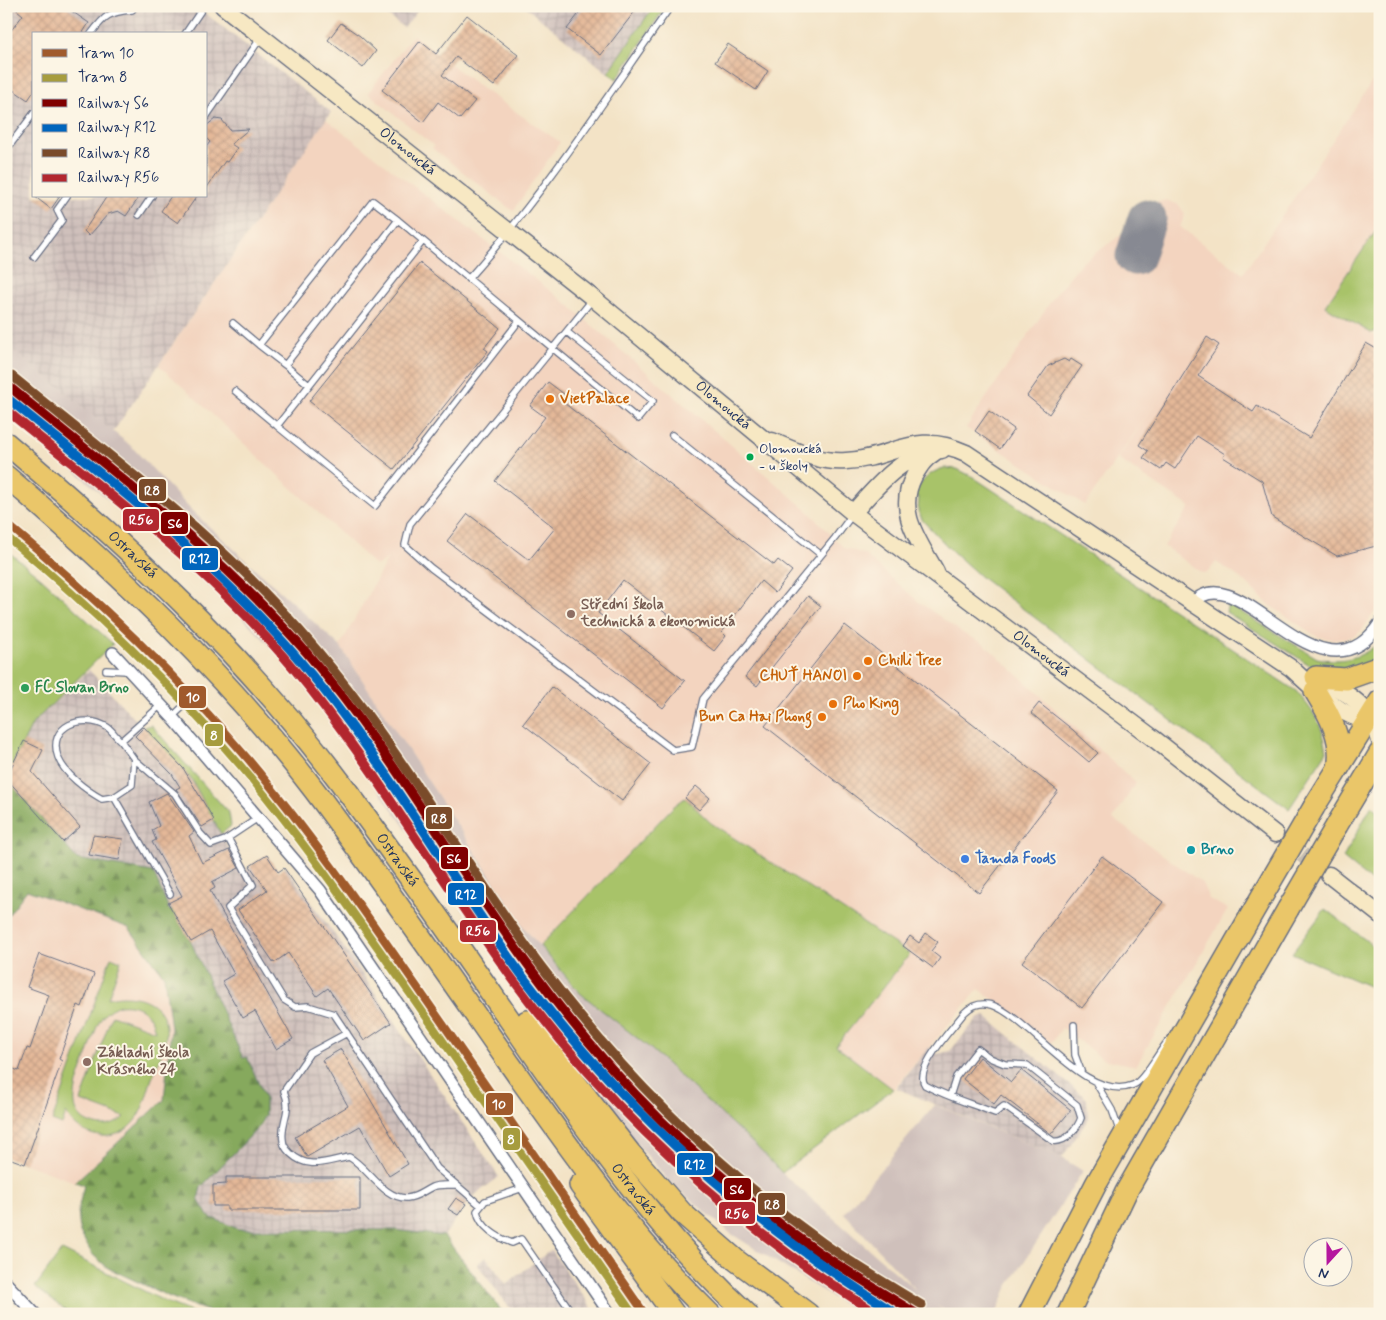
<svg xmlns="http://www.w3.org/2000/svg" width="1386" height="1320" font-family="Mynerve,sans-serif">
<defs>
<pattern id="industrial-grid" width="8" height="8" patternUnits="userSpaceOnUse" patternTransform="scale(1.25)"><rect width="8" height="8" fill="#cfc0bb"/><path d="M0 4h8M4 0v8" fill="none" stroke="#b1a5a3"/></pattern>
<pattern id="forest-firs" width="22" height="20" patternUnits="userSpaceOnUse" patternTransform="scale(1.25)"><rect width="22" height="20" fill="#86a95d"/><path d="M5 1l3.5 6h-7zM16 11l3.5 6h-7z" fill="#6d8a50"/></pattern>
<pattern id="building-cross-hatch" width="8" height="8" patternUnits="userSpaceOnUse" patternTransform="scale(1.25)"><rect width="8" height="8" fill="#e4b898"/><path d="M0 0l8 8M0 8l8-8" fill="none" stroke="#c39e85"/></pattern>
</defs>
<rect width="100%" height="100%" fill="#fcf5e5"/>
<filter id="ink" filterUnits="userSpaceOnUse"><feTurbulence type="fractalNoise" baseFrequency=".02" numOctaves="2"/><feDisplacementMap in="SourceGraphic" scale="10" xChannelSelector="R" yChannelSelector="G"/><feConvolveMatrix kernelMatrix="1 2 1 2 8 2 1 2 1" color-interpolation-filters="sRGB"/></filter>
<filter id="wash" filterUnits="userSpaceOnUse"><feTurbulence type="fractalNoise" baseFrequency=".0096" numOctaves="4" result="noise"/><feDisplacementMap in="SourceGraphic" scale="20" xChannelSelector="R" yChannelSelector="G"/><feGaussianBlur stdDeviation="1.12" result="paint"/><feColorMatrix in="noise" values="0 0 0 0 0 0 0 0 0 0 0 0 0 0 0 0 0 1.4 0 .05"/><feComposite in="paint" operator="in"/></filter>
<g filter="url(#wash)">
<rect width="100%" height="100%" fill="#f3e3c6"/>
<path fill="#f3d4bf" d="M413 35 480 87 560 142 513 211 432 148 434 146 368 93Z
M1380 70V225L1325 306 1380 339V604L1362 630 1354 636 1335 640 1316 636 1268 604 1244 581 1224 567 1216 562 1208 572 1202 573 1164 546 1190 507 1118 459 1163 392 1085 505 966 428 1055 295 1080 264 1128 230 1158 202 1166 200 1179 205 1185 214 1180 227 1243 274Z
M326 119 565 302 810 513 844 548 864 554 919 602 964 634 983 643 1136 783 1113 819 1202 883 1209 899 1228 909 1136 1066 1103 1059 1062 1028 1051 1043 979 989 893 1089 836 1046 910 954 711 823 685 798 673 806 540 946 526 930 340 646 388 558 376 566 159 365Z
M27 890 129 928 164 976 171 1028 164 1100 75 1182 6 1157V918Z"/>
<path fill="url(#industrial-grid)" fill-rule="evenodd" d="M6 6H196L331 112 113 432 6 345ZM34 34H206V196H34Z
M376 6H421L404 28Z
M524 6H654L608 73Z
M89 670 192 780 242 874 267 855 278 872 286 867 357 966 499 1177 471 1198 444 1236 395 1230 238 1229 213 1220 201 1207 198 1199 201 1187 262 1124 265 1098 247 1058H243L205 973 172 910 170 911 166 904 153 872 77 859 6 778 33 723Z
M985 1016 1087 1099 1088 1119 1062 1158 896 1088 929 1047 937 1054 950 1051 977 1019Z
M551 1250 596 1314H519L508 1306 477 1264 486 1257 506 1284Z"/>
<path fill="#cfc0bb" d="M6 345 131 446 191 510 340 646 526 930 580 993 651 1049 757 1147 782 1173 918 1292 844 1213 935 1105 1062 1158 1083 1171 1007 1288 996 1314H951L936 1305 948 1314H859L730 1233 668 1180 587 1085 293 669 225 600 6 412Z"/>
<path fill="#a8c369" stroke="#627964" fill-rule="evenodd" d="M654 6H666L617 79 608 73Z
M1380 225V330L1371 333 1325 306Z
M944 468 957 469 973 477 1296 691C1314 712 1322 723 1327 751L1289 809 982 578 952 551 923 521 918 511 919 497 913 496C920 482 929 472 944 468Z
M6 550 41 578 113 644 33 723 6 777Z
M1228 604 1317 658C1339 663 1365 659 1380 640V659L1356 670 1316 669 1226 612Z
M151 725 229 813 231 826 221 834 192 780 144 727Z
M685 798 711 823 910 954 836 1046 893 1089 782 1173 757 1147 651 1049 580 993 540 946 674 806Z
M1372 805 1380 813V889L1343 858Z
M1325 909 1380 951V991L1292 953Z
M111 957 121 961 108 998C136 991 170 1002 166 1037 164 1052 156 1067 151 1081 147 1094 143 1112 133 1123 114 1145 79 1138 66 1113L62 1125 52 1121ZM120 1005C139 1003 151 1013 155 1031L112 1015 81 1101 124 1117C116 1124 107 1128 96 1125 58 1117 81 1073 89 1050 93 1039 96 1024 104 1015 108 1010 114 1007 120 1005Z
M62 1250 166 1302 196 1314H70L35 1287Z"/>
<path fill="url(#forest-firs)" stroke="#506c5e" d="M6 778 77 859 153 872 170 911 173 910 191 942 243 1058 247 1057 265 1098V1115L258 1128 201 1187 198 1199 208 1216 238 1229 395 1230 444 1236 504 1314H216L170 1297 108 1268 92 1254 80 1232 78 1210 84 1185 75 1182 164 1100 171 1028 164 976 129 928 27 890 6 918Z"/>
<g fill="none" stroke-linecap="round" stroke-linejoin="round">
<path stroke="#878992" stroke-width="39" d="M1135 256 1147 219"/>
</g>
<g id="blocks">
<path fill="url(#building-cross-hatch)" d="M12 6H64L89 23 82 34H34V91L28 100 6 85V37L23 15Z
M585 6H639L601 55 567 29Z
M467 15 518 55 494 86 456 57 442 75 475 101 460 119 438 102 423 122 382 90 420 41 436 54Z
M341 23 360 36 376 51 363 68 328 40Z
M728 44 768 71 756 90 715 62Z
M215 119 222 120 230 130 249 129 231 144 237 148 227 162 225 161 206 189V147L210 142 206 138V126Z
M34 196H60L51 209Z
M107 196H140L126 216 118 211 108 214 89 236 84 231Z
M171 196H197L178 223 161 211Z
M420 263 500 328 484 348 488 351 394 469 309 401Z
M1207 337 1219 345 1198 376 1253 412 1257 406 1309 438 1366 343 1380 351V545L1337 556 1272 517 1262 481 1223 457 1225 454 1197 436 1175 469 1166 463 1161 470 1143 458 1148 451 1139 445Z
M1064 359 1069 362 1071 359 1082 366 1049 414 1027 396 1048 366Z
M548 382 564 394 560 400 774 565 778 560 792 571 775 593 761 581 722 632 726 636 714 651 623 580 598 613 685 681 663 708 447 541 468 514 529 560 555 528 495 481 545 417 530 406Z
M989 411 1014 429 1000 449 975 431Z
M808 596 821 606 757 686 745 677Z
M845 625 1058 791 979 893 765 726Z
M552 687 651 764 622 801 523 724Z
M1039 703 1073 730 1098 753 1089 762 1031 713Z
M144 727 183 768 214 820 202 827 176 789 180 787 172 774 135 736Z
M24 741 43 750 32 772 80 827 63 842 6 778Z
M696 786 710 798 699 810 685 798Z
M167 793 194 832 189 836 202 863 229 850 239 868 212 882 215 888 210 891 293 1039 276 1049 255 1011 243 1018 222 981 234 974 210 931 191 942 168 903 182 896 152 842 156 840 152 830 159 826 149 802Z
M93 835 123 839 119 860 89 855Z
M267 855 278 872 284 868 391 1023 364 1041 328 988 317 996 288 953 274 963 238 910 267 890 250 866Z
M1102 856 1163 902 1082 1008 1022 962Z
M926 933 938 942 931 951 940 958 933 968 903 946 910 936 919 943Z
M39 954 94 974 82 1007 78 1005 59 1059 62 1061 25 1164 6 1157V1066L19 1071 27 1048 30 1049 49 995 27 987Z
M341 1049 408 1164 389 1176 360 1126 307 1157 295 1137 348 1106 322 1060Z
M980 1057 1011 1082 1021 1070 1071 1110 1051 1134 1001 1095 994 1104 963 1079Z
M226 1177H360V1210H227V1206H213V1185L226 1184Z
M456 1198 466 1204 458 1215 448 1209Z"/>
</g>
</g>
<g filter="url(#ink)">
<use href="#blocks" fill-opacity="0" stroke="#676e82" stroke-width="1"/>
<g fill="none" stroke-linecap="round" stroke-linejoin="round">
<path stroke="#c8bfb1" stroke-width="16" stroke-dasharray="16 8" stroke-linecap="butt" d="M1283 840 1323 871"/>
<g stroke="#676e82" stroke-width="8">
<path id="lane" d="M91 34C105 15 109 12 132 10L135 6
M185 34 204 6
M206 117 260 39
M10 145 34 113
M139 215 152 196
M398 220 373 201 259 345 285 365 398 220 638 419 653 401 567 332
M423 241 277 426 375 506 519 321
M34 257 62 220 57 210 67 196
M468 279C544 194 605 99 671 6
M592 300 410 524 405 545 431 568 673 750 692 747 703 699 835 538 852 515
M233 323 259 345
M285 365 309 385
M235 391 277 426
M672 435 820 554
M106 670 127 671
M172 717 193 697 194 691
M121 741 134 759 132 785 114 797 102 799C86 790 64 774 58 757 47 725 83 713 107 727 112 730 116 737 121 741L161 705
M134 759 175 794 200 833 211 845 225 840 258 818
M114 797 170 894
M228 838 253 885 228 908 284 1000 295 1007 308 1006 334 1014 437 1168 481 1206
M1074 1025 1075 1055 1081 1071
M347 1033 310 1053 284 1091C293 1112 280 1121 283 1140 283 1145 287 1150 290 1153 309 1171 326 1161 349 1157 368 1167 383 1199 407 1198 418 1197 423 1191 432 1187 438 1184 448 1185 455 1185
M1096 1083 1112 1110 1119 1130
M950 1096 956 1077 978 1049 990 1058 1005 1064 1027 1065 1077 1105 1081 1118C1077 1129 1066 1143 1053 1141L1004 1106 995 1113C972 1104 947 1097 925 1085 913 1069 954 1027 964 1013 972 1005 980 1002 992 1005 1030 1018 1087 1104 1133 1085 1144 1081 1159 1051 1168 1041
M523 1188 485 1201 477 1211C480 1227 498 1238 512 1243L521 1239 573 1314"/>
</g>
<g stroke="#676e82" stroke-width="14">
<path id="street" d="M1192 604C1238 550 1320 714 1380 623
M113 653 172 717 320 890 610 1314
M6 1283 35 1314"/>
</g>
<g stroke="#676e82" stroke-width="19">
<g id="secondary">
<path id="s1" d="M223 6 593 298 853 513 1153 738 1275 834"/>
<path d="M772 441C796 451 820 463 846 461 894 459 913 429 966 453L1291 668C1306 682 1338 713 1358 718 1364 719 1372 718 1378 718"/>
<path d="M934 453C924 459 920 466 914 476 895 512 919 541 936 572"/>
<path d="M853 513C876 487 904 452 942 450"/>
<path d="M1318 679C1348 692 1372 707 1380 741"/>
<path d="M1329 875 1380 915"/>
</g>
</g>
<g stroke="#676e82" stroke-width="24">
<g id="highway">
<path id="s2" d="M6 443C128 546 245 655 341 783 404 868 465 955 525 1042 592 1138 660 1234 747 1314"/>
<path d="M6 476C117 571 226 674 315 791 381 879 444 970 507 1060 569 1148 632 1238 710 1314"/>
<path d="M1316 677 1346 679 1380 667"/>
<path d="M1315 691C1329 714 1344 740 1338 768"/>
<path d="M1314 807 1380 701"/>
<path d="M1337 825 1380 753"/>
<path d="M527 1021 630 1153 682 1213 737 1261 808 1314"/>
<path d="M580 1185 674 1314"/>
<path d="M1029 1314 1096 1184 1265 891"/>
<path d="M1068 1314 1126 1192 1288 909"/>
</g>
</g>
<use href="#lane" stroke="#fff" stroke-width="5.5"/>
<use href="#street" stroke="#fff" stroke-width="11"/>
<use href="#secondary" stroke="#f7e8c3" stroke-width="16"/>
<use href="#highway" stroke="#eac669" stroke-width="21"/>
<g stroke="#676e82" stroke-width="24" stroke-linecap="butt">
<path id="highway-bridge" d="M1265 891 1314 807
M1288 909 1337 825"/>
</g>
<use href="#highway-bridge" stroke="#eac669" stroke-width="21"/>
<g stroke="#fcf5e5" stroke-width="12">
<path id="rail-1" d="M6 384C110 469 218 551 306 652 391 750 454 865 531 969 610 1077 707 1173 816 1250 849 1273 883 1293 917 1314"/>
</g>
<g stroke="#fcf5e5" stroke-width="12">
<path id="rail-2" d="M6 397C108 480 215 561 300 661 385 760 447 874 524 978 628 1116 751 1224 897 1314"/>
</g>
<g stroke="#fcf5e5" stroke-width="12">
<path id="rail-3" d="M12 376C117 462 229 545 316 649 400 748 463 862 541 966 620 1072 714 1165 822 1242 854 1265 889 1285 922 1305"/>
</g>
<g stroke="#fcf5e5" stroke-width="12">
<path id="rail-4" d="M6 410C105 491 212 570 294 669 376 768 439 879 514 981 613 1115 737 1227 878 1314"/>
</g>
<use href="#rail-1" stroke="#800000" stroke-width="9"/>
<use href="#rail-2" stroke="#0065bd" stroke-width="9"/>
<use href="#rail-3" stroke="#7a4b2a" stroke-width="9"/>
<use href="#rail-4" stroke="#b2272f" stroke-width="9"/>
<g stroke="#fcf5e5" stroke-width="11">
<path id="tram-1" d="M6 523C93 595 175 673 248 759 311 834 366 914 422 994 497 1100 571 1207 645 1314"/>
</g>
<g stroke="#fcf5e5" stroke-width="11">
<path id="tram-2" d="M6 536C90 606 169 682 240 765 302 838 356 917 411 995 485 1101 559 1208 633 1314"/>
</g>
<use href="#tram-1" stroke="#a05a2c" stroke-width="8"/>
<use href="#tram-2" stroke="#a69c3e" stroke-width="8"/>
</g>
</g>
<g fill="#e8710a" stroke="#fcf5e5" stroke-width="2">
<circle cx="550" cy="399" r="5"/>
<circle cx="868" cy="661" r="5"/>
<circle cx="857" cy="676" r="5"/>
<circle cx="833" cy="704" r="5"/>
<circle cx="822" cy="717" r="5"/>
</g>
<circle fill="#00a651" stroke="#fcf5e5" stroke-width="2" cx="750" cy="457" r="4.5"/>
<g fill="#8d6e63" stroke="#fcf5e5" stroke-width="2">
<circle cx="571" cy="614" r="5"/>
<circle cx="87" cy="1062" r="5"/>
</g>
<circle fill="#2e9e5b" stroke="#fcf5e5" stroke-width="2" cx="25" cy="688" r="5"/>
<circle fill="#0f9aa8" stroke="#fcf5e5" stroke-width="2" cx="1191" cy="850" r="5"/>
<circle fill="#3f7fe0" stroke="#fcf5e5" stroke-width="2" cx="965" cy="859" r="5"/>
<g text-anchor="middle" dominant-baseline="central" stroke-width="4" stroke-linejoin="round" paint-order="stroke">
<g font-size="14" fill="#1b2f5e" stroke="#fcf5e5" text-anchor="start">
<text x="759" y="449">Olomoucká<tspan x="759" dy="17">- u školy</tspan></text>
</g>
<g font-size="15" fill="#1b2f5e" stroke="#fcf5e5">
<text stroke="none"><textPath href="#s1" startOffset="235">Olomoucká</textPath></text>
<text stroke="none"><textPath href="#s1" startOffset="640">Olomoucká</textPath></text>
<text stroke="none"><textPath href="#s2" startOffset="169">Ostravská</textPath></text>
<text stroke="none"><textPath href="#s1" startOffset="1044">Olomoucká</textPath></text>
<text stroke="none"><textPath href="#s2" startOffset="574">Ostravská</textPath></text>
<text stroke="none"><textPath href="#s2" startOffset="979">Ostravská</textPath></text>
</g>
<g font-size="15" font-weight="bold" fill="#c56008" stroke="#fcf5e5" text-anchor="start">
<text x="560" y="399">VietPalace</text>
<text x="878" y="661">Chilli Tree</text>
<text x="847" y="676" text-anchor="end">CHUŤ HANOI</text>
<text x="843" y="704">Pho King</text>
<text x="812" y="717" text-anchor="end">Bun Ca Hai Phong</text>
</g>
<g font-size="15" font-weight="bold" fill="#785e54" stroke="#fcf5e5" text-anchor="start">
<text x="581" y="605">Střední škola<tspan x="581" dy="17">technická a ekonomická</tspan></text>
<text x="97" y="1053">Základní škola<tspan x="97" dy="17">Krásného 24</tspan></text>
</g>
<g font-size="15" font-weight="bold" fill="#27864d" stroke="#fcf5e5" text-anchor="start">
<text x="35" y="688">FC Slovan Brno</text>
</g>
<g font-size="15" font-weight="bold" fill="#0d838f" stroke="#fcf5e5" text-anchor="start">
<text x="1201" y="850">Brno</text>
</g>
<g font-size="15" font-weight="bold" fill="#366cbe" stroke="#fcf5e5" text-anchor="start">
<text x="975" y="859">Tamda Foods</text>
</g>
</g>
<g stroke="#fcf5e5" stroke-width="2">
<rect x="138" y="478" width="29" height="24" rx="5" fill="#7a4b2a"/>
<rect x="122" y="508" width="38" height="24" rx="5" fill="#b2272f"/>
<rect x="160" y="511" width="29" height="24" rx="5" fill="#800000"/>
<rect x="181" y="547" width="38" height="24" rx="5" fill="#0065bd"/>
<rect x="178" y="685" width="29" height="24" rx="5" fill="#a05a2c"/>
<rect x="204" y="723" width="20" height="24" rx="5" fill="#a69c3e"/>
<rect x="425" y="806" width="28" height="24" rx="5" fill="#7a4b2a"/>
<rect x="440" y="846" width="29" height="24" rx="5" fill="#800000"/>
<rect x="447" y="882" width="38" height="24" rx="5" fill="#0065bd"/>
<rect x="459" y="919" width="38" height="24" rx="5" fill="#b2272f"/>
<rect x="485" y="1092" width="29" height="24" rx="5" fill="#a05a2c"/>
<rect x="502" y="1127" width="19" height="24" rx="5" fill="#a69c3e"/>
<rect x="676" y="1152" width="38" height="24" rx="5" fill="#0065bd"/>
<rect x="723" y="1177" width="29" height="24" rx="5" fill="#800000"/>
<rect x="757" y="1192" width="29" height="24" rx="5" fill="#7a4b2a"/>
<rect x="718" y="1201" width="38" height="24" rx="5" fill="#b2272f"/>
</g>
<g font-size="14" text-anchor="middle" font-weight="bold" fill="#fff">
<text x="152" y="495">R8</text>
<text x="141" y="524">R56</text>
<text x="175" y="528">S6</text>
<text x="200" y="563">R12</text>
<text x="193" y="702">10</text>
<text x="214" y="740">8</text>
<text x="439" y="823">R8</text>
<text x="454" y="863">S6</text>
<text x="466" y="899">R12</text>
<text x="478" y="935">R56</text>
<text x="499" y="1109">10</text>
<text x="511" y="1144">8</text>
<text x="695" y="1169">R12</text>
<text x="737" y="1194">S6</text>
<text x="772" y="1209">R8</text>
<text x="737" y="1218">R56</text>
</g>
<rect width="1386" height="1320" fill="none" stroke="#fcf5e5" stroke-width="25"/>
<rect x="32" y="32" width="175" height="165" fill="#fcf5e5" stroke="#a2a6af"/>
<rect x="42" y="49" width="25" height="8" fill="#a05a2c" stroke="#a2a6af"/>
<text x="78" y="58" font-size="15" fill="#1b2f5e">Tram 10</text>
<rect x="42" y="74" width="25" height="8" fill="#a69c3e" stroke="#a2a6af"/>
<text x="78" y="82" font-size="15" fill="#1b2f5e">Tram 8</text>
<rect x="42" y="99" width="25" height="8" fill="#800000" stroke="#a2a6af"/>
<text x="78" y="108" font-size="15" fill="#1b2f5e">Railway S6</text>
<rect x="42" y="124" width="25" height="8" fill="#0065bd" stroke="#a2a6af"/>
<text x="78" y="132" font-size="15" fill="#1b2f5e">Railway R12</text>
<rect x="42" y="149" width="25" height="8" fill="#7a4b2a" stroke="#a2a6af"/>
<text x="78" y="158" font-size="15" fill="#1b2f5e">Railway R8</text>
<rect x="42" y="174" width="25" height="8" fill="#b2272f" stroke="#a2a6af"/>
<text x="78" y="182" font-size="15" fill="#1b2f5e">Railway R56</text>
<g transform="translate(1328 1262) rotate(201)"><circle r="24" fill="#fcf5e5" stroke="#a2a6af"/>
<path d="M0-4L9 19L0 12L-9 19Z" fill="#b5179e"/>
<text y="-8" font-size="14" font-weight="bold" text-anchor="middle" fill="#1b2f5e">N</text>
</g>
</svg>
